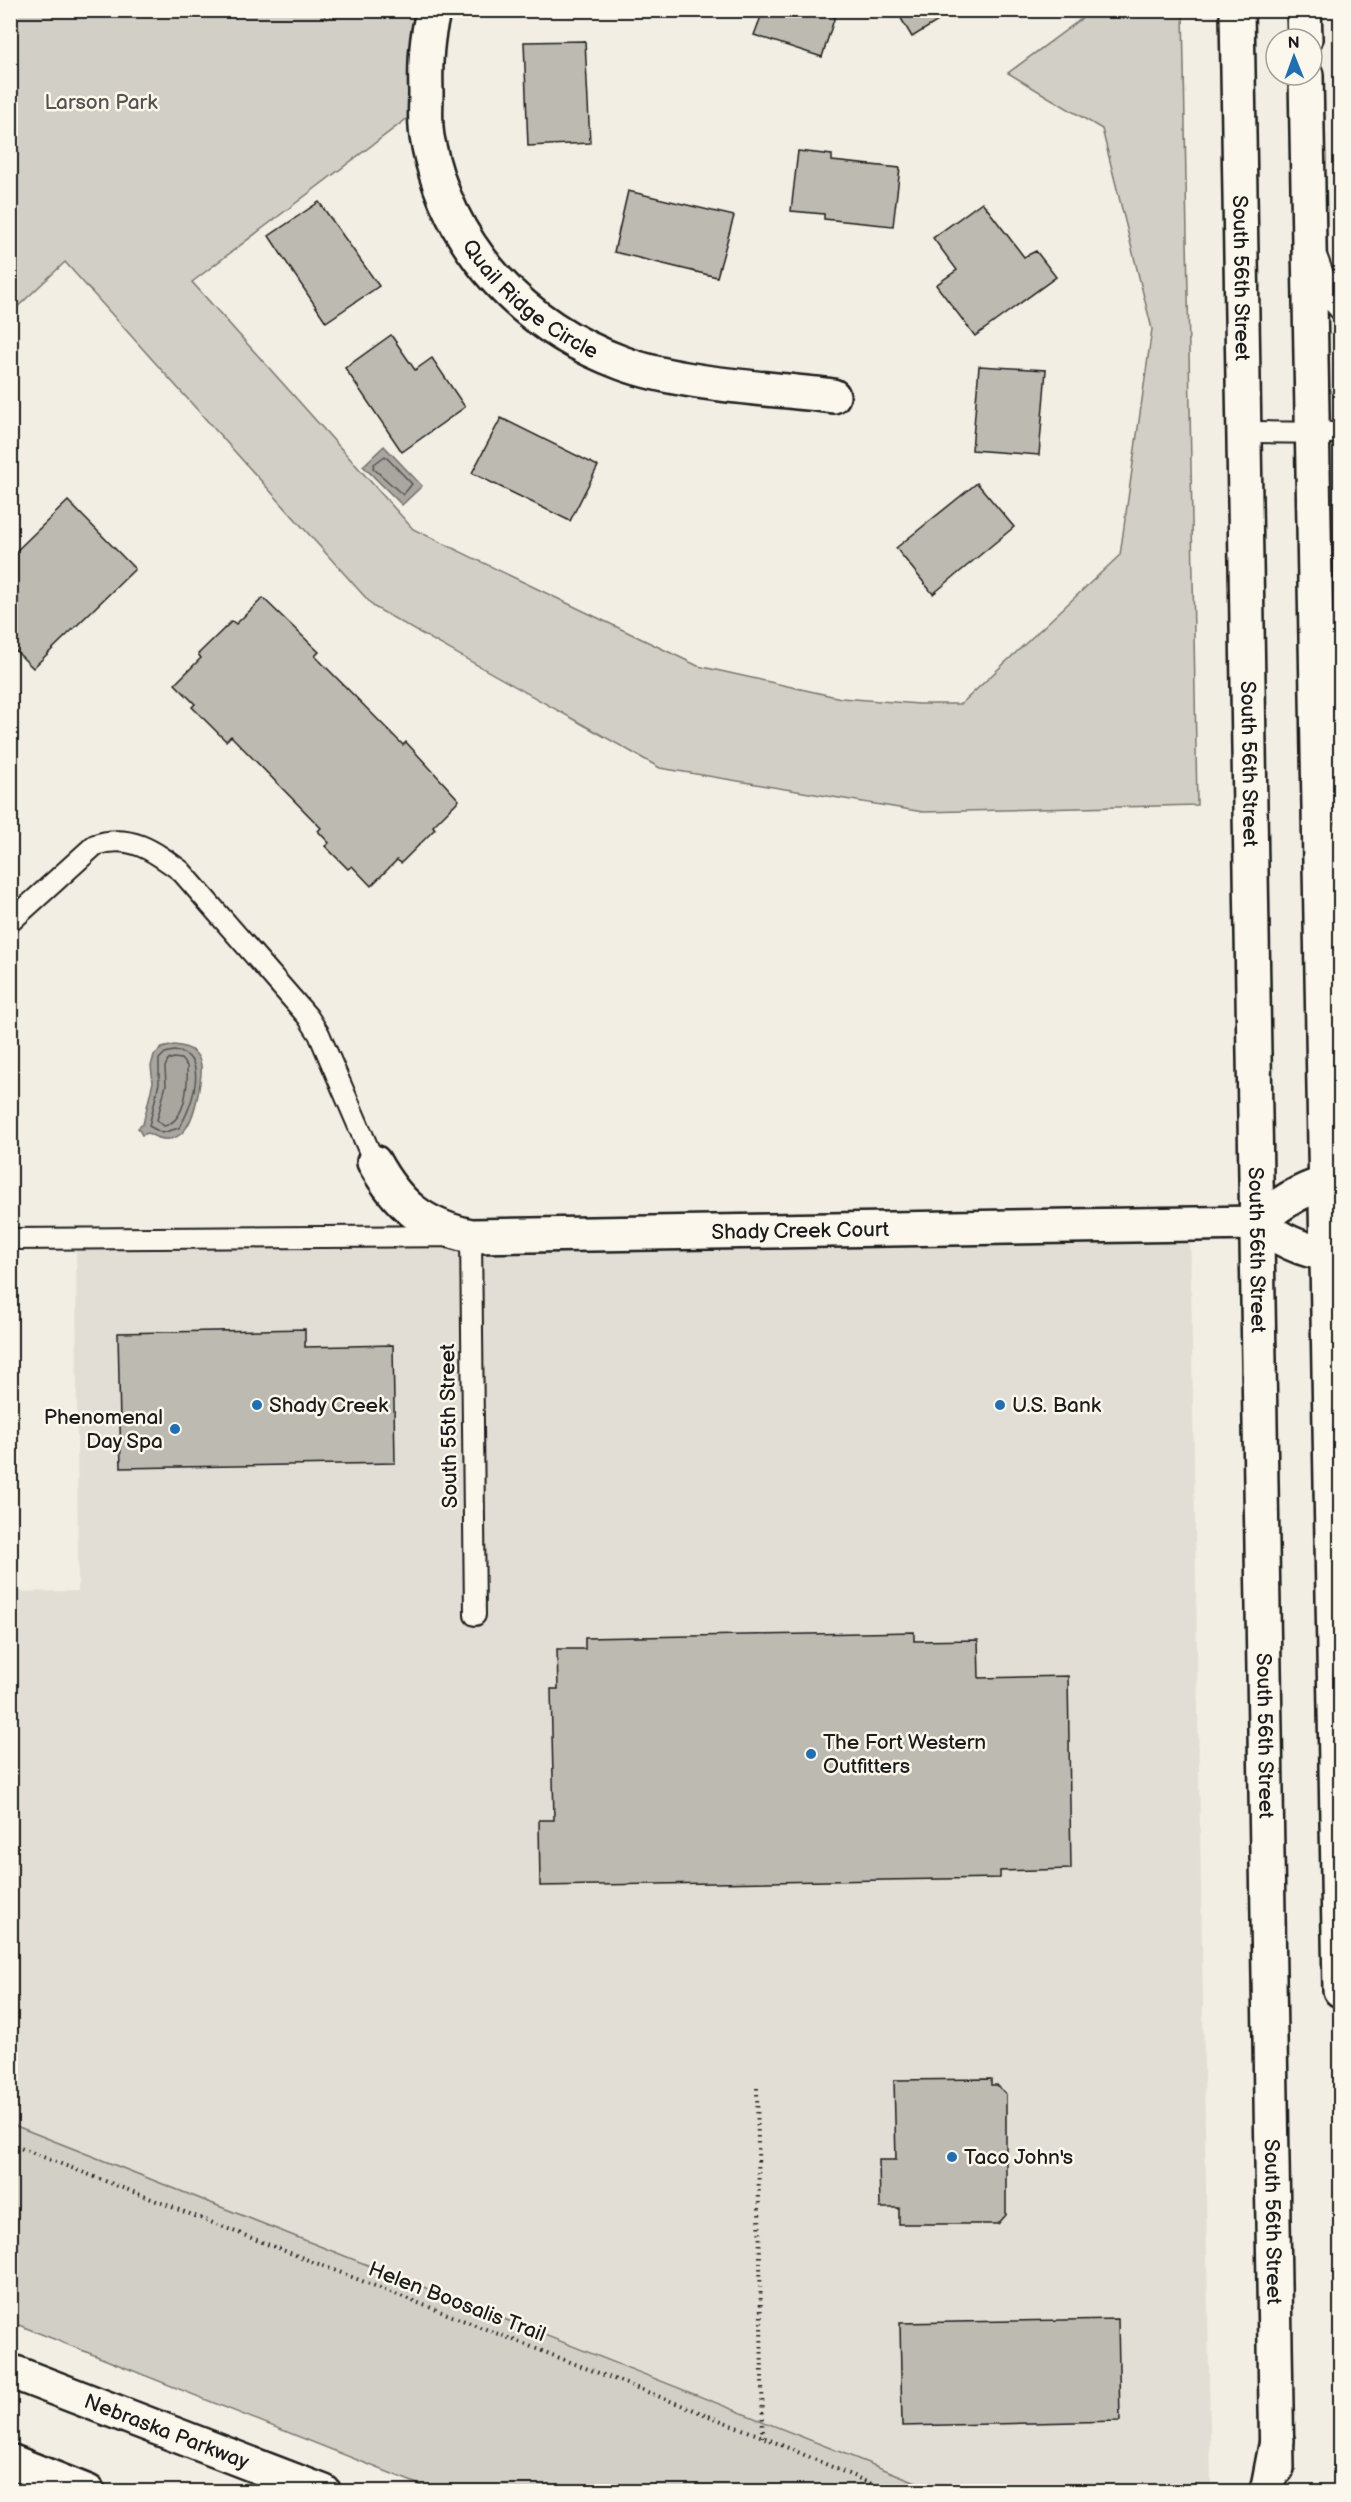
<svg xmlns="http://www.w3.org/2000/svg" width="1351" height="2502" font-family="'Balsamiq Sans',sans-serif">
<rect width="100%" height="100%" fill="#f2eee4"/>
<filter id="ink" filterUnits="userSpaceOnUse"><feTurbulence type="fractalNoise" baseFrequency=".0167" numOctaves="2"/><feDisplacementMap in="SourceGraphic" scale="12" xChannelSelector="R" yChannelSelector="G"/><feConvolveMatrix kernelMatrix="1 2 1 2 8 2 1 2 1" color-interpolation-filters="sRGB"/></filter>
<g filter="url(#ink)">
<path fill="#e2ded5" d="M1190 1224 1211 2491H939L11 2124 10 1592 78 1591 76 1240Z"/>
<path fill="#d2cfc6" stroke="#777671" stroke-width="1.5" d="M319 10 327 19 339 11H434L426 104 192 282 413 529 698 666 841 698 919 704H961L1120 555 1152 329 1102 129 1008 73 1092 11H1183L1197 805 923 812 660 768 374 607 65 262 11 313V11Z
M11 2124 939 2491H435L11 2322Z"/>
<path fill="#a9a6a0" stroke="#716f6b" stroke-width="1.5" d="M384 446 422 486 402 505 363 466Z
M174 1045C185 1046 196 1049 200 1061 203 1069 200 1081 199 1089 194 1117 184 1154 148 1133L142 1135 138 1128 143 1124 153 1082 151 1066 154 1055 162 1048Z"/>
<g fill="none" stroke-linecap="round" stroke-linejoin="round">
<path stroke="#545351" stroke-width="1.5" d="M385 456 412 484 403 495 373 468 374 464Z
M174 1051C211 1053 192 1108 179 1128L162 1133 149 1126 159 1083V1059L165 1053Z
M174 1058 181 1059 187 1066C188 1085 186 1121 164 1126L157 1120 166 1085 165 1067 168 1060Z"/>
</g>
<path fill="#bdbab1" stroke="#1c1c1c" stroke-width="1.5" d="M751 10H837L822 57 754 35 762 14Z
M896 10H956L912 37Z
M585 41 590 143 528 146 524 42Z
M798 151 832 155V161L900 168 893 226 824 219V214L791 211Z
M628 191 734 216 717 277 614 252Z
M319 202 379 286 326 322 269 236Z
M982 202 1024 257 1036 251 1056 277 975 336 936 285 957 270 933 238Z
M391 335 415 370 432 358 465 407 402 452 345 368Z
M979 366 1046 370 1039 455 972 450Z
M501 418 598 466 570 521 472 473Z
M977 483 1014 527 933 594 896 548Z
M68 501 135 569 33 668 10 645V557Z
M263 598 319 652 315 656 403 745 406 742 459 800 433 826 435 829 401 863 397 860 371 886 352 866 348 869 325 846 329 843 318 831 321 828 231 736 226 741 192 707 195 704 175 684 201 658 198 654 232 621 236 624Z
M305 1329V1347L393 1345 395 1463 121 1468 118 1333Z
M914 1632V1641L978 1640 979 1678 1068 1676 1071 1869 1000 1871V1878L540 1886 539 1820H554L551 1689H558L557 1649H585V1638Z
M991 2079V2085H997L1006 2094V2215L998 2224H899V2208H880L879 2160H896L894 2080Z
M1118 2319 1120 2421 902 2426 900 2323Z"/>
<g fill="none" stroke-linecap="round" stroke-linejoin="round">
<g stroke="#1c1c1c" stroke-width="24">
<path id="service" d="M1317 258 1334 303 1340 310
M1245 432 1340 433
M10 922 95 845C130 833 154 851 181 871L308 1017 319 1034 374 1162
M10 1239 471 1236 475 1615"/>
</g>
<g stroke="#1c1c1c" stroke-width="38">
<g id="minor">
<path id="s1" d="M434 10C426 36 425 65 426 92 426 108 424 125 428 142 449 248 522 326 622 363 681 385 770 388 833 396"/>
<path id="s2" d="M374 1162C398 1205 423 1226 471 1236L1257 1223C1280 1239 1300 1250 1328 1254"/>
<path d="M1257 1223C1279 1204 1298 1191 1326 1183"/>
</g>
</g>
<g stroke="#1c1c1c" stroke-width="38">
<g id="secondary">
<path id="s3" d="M1237 10 1277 2468"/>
<path d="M1304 10 1305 39"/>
<path d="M1306 75 1340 1990"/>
</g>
</g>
<g stroke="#1c1c1c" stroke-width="38">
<g id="primary">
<path id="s4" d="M10 2371 324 2492"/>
<path d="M10 2461 88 2492"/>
<path d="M1267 2492 1277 2440"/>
</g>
</g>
<path stroke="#1c1c1c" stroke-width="4" stroke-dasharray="1.5 4.5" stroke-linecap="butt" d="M757 2088 763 2437
M10 2144 763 2437 890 2492"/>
<use href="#service" stroke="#fbf7ec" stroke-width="20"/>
<use href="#minor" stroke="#fbf7ec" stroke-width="33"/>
<use href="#secondary" stroke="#fbf7ec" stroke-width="33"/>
<use href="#primary" stroke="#fbf7ec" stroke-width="33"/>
</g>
</g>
<g fill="#1f6fb2" stroke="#fbf7ec" stroke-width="2">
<circle cx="257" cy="1405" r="6"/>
<circle cx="1000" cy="1405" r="6"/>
<circle cx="175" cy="1429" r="6"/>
<circle cx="811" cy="1754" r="6"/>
<circle cx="952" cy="2157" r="6"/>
</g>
<g text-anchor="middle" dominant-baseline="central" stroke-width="5" stroke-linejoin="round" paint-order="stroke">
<g font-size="21" fill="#53524f" stroke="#fbf7ec">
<text x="101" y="102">Larson Park</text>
</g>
<g font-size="21" fill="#1c1c1c" stroke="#fbf7ec">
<text stroke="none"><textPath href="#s3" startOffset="268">South 56th Street</textPath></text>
<text stroke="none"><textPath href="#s1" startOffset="327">Quail Ridge Circle</textPath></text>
<text stroke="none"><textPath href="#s3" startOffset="754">South 56th Street</textPath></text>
<text stroke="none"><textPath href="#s2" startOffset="456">Shady Creek Court</textPath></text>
<text stroke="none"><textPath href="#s3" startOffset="1240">South 56th Street</textPath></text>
<text transform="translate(449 1426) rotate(-91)">South 55th Street</text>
<text stroke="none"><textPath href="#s3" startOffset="1726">South 56th Street</textPath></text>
<text stroke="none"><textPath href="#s3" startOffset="2212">South 56th Street</textPath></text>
<text transform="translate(457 2302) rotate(21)">Helen Boosalis Trail</text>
<text stroke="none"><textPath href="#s4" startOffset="168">Nebraska Parkway</textPath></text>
</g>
<g font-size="21" fill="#1c1c1c" stroke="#fbf7ec" text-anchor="start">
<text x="269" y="1405">Shady Creek</text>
<text x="1012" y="1405">U.S. Bank</text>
<text x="163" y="1417" text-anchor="end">Phenomenal<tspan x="163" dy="24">Day Spa</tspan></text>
<text x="823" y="1742">The Fort Western<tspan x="823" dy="24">Outfitters</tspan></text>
<text x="964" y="2157">Taco John's</text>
</g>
</g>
<rect width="1351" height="2502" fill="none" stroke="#fbf7ec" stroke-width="36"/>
<rect x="18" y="18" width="1315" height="2466" fill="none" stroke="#1c1c1c" stroke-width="2" filter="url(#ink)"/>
<g transform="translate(1294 57) rotate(359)"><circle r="28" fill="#fbf7ec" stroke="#a29f99" stroke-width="1.5"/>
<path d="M0-4.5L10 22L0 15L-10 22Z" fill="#1f6fb2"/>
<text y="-9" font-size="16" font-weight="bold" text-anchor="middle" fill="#1c1c1c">N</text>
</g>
</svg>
